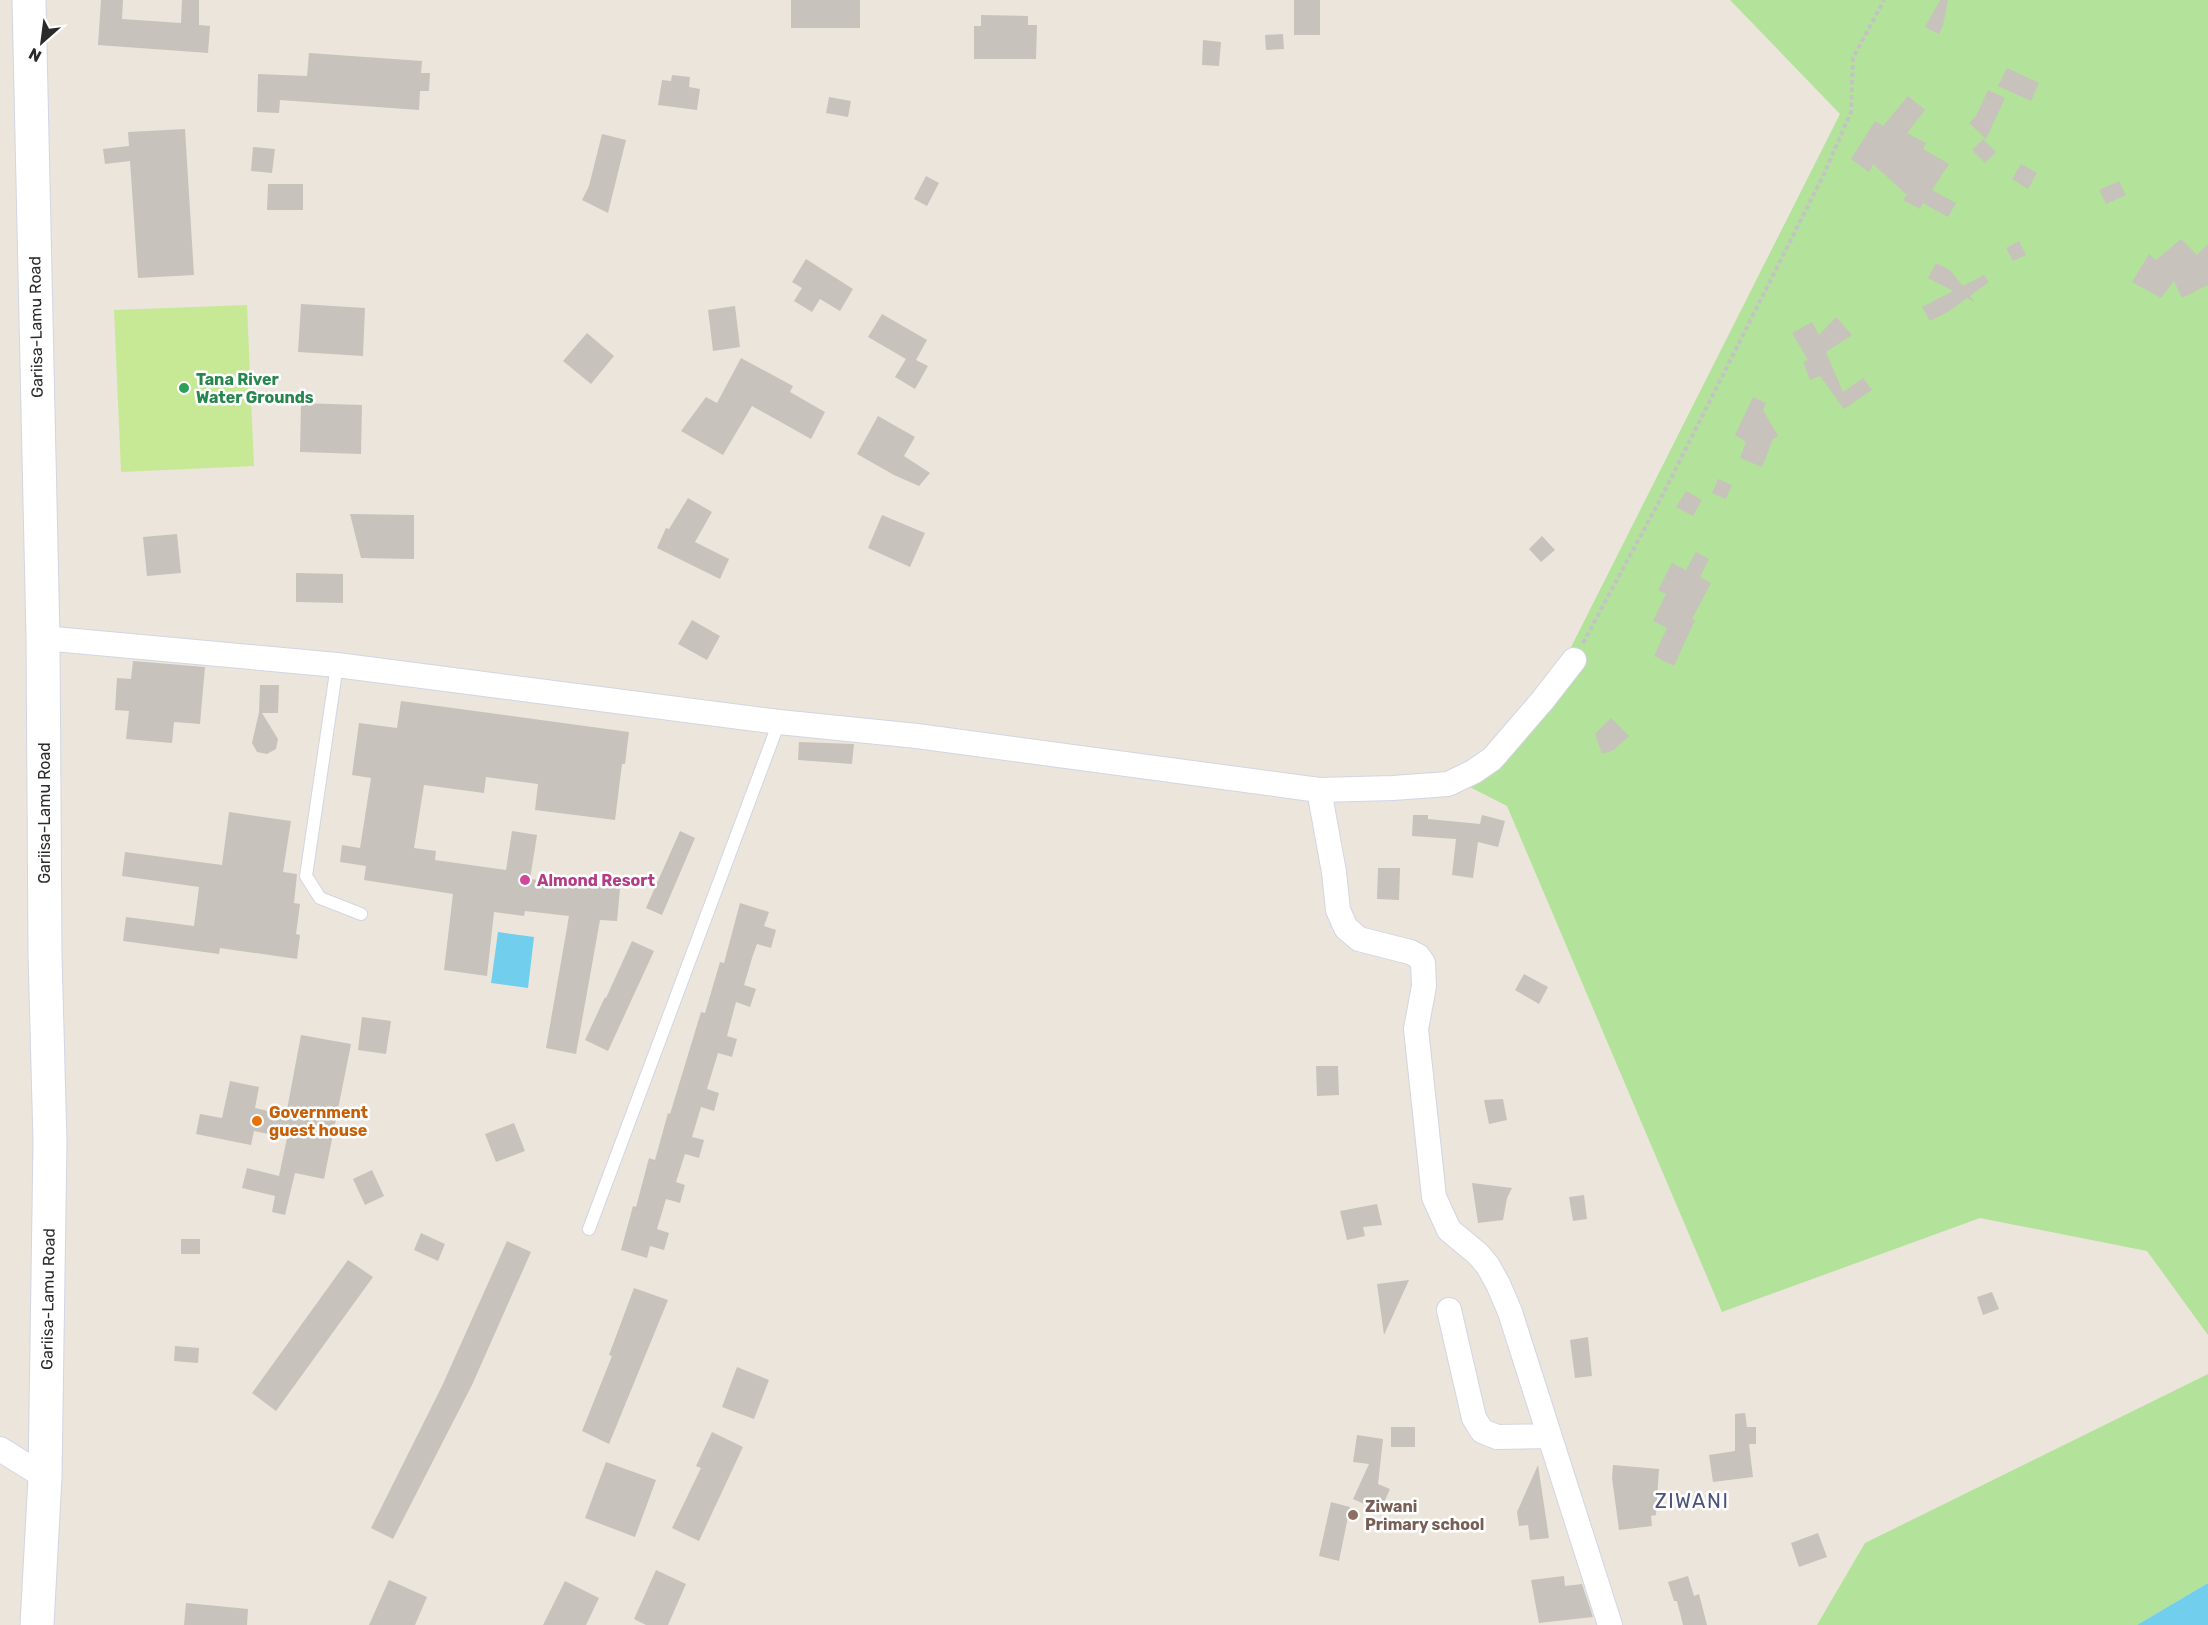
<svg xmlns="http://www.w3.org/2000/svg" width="2208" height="1625" font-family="Rubik,sans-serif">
<rect width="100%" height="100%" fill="#ece5dc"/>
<path fill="#b3e29a" d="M1730 0H2208V1335L2147 1251 1980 1218 1722 1312 1507 806 1460 782 1561 667 1840 114Z
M2208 1374V1583L2137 1625H1817L1865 1543Z"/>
<path fill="#c7e996" d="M247 305 254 466 121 472 114 310Z"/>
<path fill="#71ceec" d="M498 932 534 937 528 988 491 983Z
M2208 1583V1625H2137Z"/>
<path fill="#c7c2bc" d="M101 0H123L122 19 181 23 182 0H199V25L210 26 208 53 98 45Z
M791 0H860V28H791Z
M1294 0H1320V35H1294Z
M1940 0H1948L1943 25 1939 34 1925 27Z
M981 15 1028 16V25H1037L1036 59H974V26H981Z
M1283 34 1284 49 1266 50 1265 35Z
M1203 40 1221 42 1219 66 1202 65Z
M309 53 422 61 421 73H430L429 91H420L419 110 280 100 279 113 257 112 258 74 307 76Z
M2007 68 2039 83 2031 101 1998 86Z
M672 75 690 77 689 87 700 89 697 110 658 105 662 80 671 81Z
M1988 90 2005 98 1986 139 1969 123 1976 116Z
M1908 96 1925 110 1907 133 1926 143 1923 149 1949 164 1932 190 1956 203 1948 217 1923 203 1920 209 1903 200 1907 195 1873 164 1869 172 1851 159 1875 121 1883 126Z
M829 97 851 101 848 117 826 113Z
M185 129 194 275 138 278 130 161 105 164 103 149 129 146 128 132Z
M602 134 626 140 608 213 582 200 589 186Z
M1983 139 1996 152 1985 163 1972 150Z
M253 147 275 149 272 173 251 171Z
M2021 164 2037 173 2028 189 2012 179Z
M926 176 939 183 927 206 914 199Z
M2119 181 2126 195 2106 204 2099 190Z
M268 184H303V210H267Z
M2181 239 2197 255 2208 244V285L2182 298 2174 281 2161 298 2132 282 2149 254 2156 260Z
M2019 241 2026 255 2013 261 2006 248Z
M806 259 853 289 840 311 820 299 812 312 794 301 802 288 792 282Z
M1936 263 1950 270 1963 286 1984 275 1989 282 1970 296 1975 302 1967 298 1948 312 1930 321 1922 307 1953 291 1928 278Z
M301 304 365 308 363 356 298 352Z
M735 306 740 347 713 351 708 310Z
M882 314 927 340 916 360 928 366 915 389 895 377 906 359 868 337Z
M1836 317 1852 335 1826 352 1843 392 1863 378 1872 390 1844 409 1820 376 1810 380 1803 362 1808 360 1792 333 1812 322 1819 335Z
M587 333 614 356 591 384 563 361Z
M741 358 793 386 790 392 825 412 811 439 752 406 723 455 681 431 706 397 717 403Z
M1753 397 1766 403 1763 410 1778 436 1773 439 1762 467 1740 458 1746 442 1735 435Z
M301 403 362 405 361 454 300 452Z
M878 416 915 437 904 456 930 473 919 486 894 475 857 454Z
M1718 479 1732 485 1726 499 1712 493Z
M1686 491 1702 500 1693 516 1676 507Z
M688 498 712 512 695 542 729 559 720 579 657 548 666 528 669 529Z
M350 514 414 515V559L361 558Z
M882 515 925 533 910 567 868 548Z
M177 534 181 573 147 576 143 537Z
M1542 536 1555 550 1541 562 1529 549Z
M1696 552 1709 559 1700 577 1711 583 1692 619 1695 620 1674 666 1654 656 1667 628 1653 621 1666 594 1658 590 1672 563 1686 570Z
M296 573 343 574V603L296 602Z
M692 620 720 636 707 660 678 644Z
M133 661 205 667 200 724 174 722 172 743 126 739 129 711 115 710 117 678 131 679Z
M260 685H279L278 713H262L278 739 276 749 267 754 257 752 252 743 259 712Z
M401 701 629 732 625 764H622L615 820 535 810 538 784 486 777 484 793 424 785 414 848 436 851 435 860 506 870 512 831 537 835 530 879 620 889 617 921 600 920 576 1054 546 1048 569 916 525 911 524 916 494 912 487 976 444 970 453 894 364 880 366 866 340 862 342 845 360 848 371 778 352 775 359 723 397 728Z
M1611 718 1629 736 1614 750 1602 754 1595 734Z
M799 742 854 744 852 764 798 760Z
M229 812 291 821 283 872 297 874 294 903 300 904 296 934 300 935 297 959 220 948 219 954 123 941 126 917 194 926 199 887 122 876 125 852 222 865Z
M1413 815H1428V819L1480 824 1482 815 1505 821 1498 847 1478 842 1473 878 1452 875 1456 839 1412 836Z
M680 831 695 838 662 915 646 908Z
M1378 868H1400L1399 900 1377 899Z
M740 903 769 912 764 926 776 930 771 948 757 944 753 955 744 985 756 989 750 1007 736 1002 727 1036 737 1039 732 1057 718 1053 707 1089 719 1093 714 1111 701 1107 692 1137 704 1140 699 1158 685 1154 676 1182 685 1185 680 1203 666 1199 657 1229 669 1233 664 1250 650 1246 647 1258 621 1250 633 1206 636 1207 649 1158 655 1160 668 1113 670 1114 701 1012 705 1013 720 962 724 963Z
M632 941 654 951 608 1051 585 1040 605 997 606 998Z
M1524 974 1548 987 1539 1004 1515 990Z
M362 1017 391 1021 386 1054 358 1050Z
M301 1035 351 1044 324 1179 295 1173 285 1215 272 1212 275 1196 242 1188 247 1168 279 1176 287 1138 254 1131 251 1145 196 1134 200 1114 222 1118 230 1081 259 1087 255 1108 286 1115Z
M1316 1066H1338L1339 1095 1317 1096Z
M1503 1099 1507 1120 1489 1124 1484 1100Z
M514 1123 525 1151 496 1162 485 1134Z
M372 1170 384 1196 365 1205 353 1179Z
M1472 1183 1512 1188 1507 1198 1503 1220 1478 1223Z
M1584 1195 1587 1219 1573 1221 1569 1197Z
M1377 1204 1382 1225 1363 1227 1365 1236 1347 1240 1340 1211Z
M421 1233 445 1244 438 1261 414 1250Z
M181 1239H200V1254H181Z
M507 1241 531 1252 472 1385 393 1539 371 1528 442 1386Z
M348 1260 373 1277 276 1411 252 1393Z
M1409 1280 1384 1335 1377 1284Z
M634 1288 668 1300 609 1444 582 1431 612 1356 609 1355Z
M1992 1292 1999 1309 1983 1315 1977 1297Z
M1588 1337 1592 1376 1575 1378 1570 1340Z
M175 1346 199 1348 198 1363 174 1361Z
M737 1367 769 1380 754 1419 722 1407Z
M1745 1413 1747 1427H1756V1444H1749L1753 1477 1713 1482 1709 1455 1735 1451V1414Z
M1391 1427H1415V1447H1391Z
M712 1432 743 1447 699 1541 672 1528 701 1468 696 1466Z
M1357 1435 1383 1439 1378 1484 1390 1489 1380 1511 1353 1499 1369 1464 1353 1462Z
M606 1462 656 1480 635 1537 585 1518Z
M1538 1465 1549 1538 1530 1540 1528 1525 1519 1526 1517 1512Z
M1613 1465 1659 1469 1656 1515 1651 1516 1652 1526 1619 1530 1612 1478Z
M1331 1502 1350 1507 1339 1561 1319 1556Z
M1818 1533 1827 1557 1799 1567 1791 1543Z
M656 1570 686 1584 668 1625H646L634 1619Z
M1564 1576 1565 1586 1582 1584 1593 1617 1539 1623 1531 1580Z
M1688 1576 1694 1596 1699 1594 1707 1625H1683L1677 1601H1674L1668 1582Z
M389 1580 427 1597 415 1625H369Z
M565 1581 599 1598 586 1625H543Z
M186 1603 248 1609 247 1625H184Z"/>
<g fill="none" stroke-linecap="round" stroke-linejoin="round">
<g stroke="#d2d5e3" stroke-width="14">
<path id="lane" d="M337 665 306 876 320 898 361 914
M589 1229 779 722"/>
</g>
<g stroke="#d2d5e3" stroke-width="26">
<path id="street" d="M43 638 337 665 779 722 917 736 1319 790 1393 788 1448 784 1473 772 1492 759 1542 701 1574 660
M1319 790 1334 872 1338 910 1346 928 1359 939 1410 952 1418 956 1423 963 1424 986 1416 1029 1434 1197 1449 1230 1478 1254 1488 1266 1498 1284 1510 1312 1610 1625
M1449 1310 1474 1418 1482 1431 1497 1437 1548 1436
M0 1449 45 1477"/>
</g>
<g stroke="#d2d5e3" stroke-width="35">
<path id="secondary" d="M29 0 43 638 45 954 50 1142 45 1477 37 1625"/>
</g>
<path stroke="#c3c3c3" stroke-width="4" stroke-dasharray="4.5 3" stroke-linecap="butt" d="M1583 643 1661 498 1823 176 1851 112 1853 58 1884 0"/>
<use href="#lane" stroke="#fff" stroke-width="12"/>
<use href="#street" stroke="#fff" stroke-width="24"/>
<use href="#secondary" stroke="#fff" stroke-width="33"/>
</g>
<circle fill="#2e9e5b" stroke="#fff" stroke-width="2" cx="184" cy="388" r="6"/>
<circle fill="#d1479c" stroke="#fff" stroke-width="2" cx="525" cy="880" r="6"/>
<circle fill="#e8710a" stroke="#fff" stroke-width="2" cx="257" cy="1121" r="6"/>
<circle fill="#8d6e63" stroke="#fff" stroke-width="2" cx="1353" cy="1515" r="6"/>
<g text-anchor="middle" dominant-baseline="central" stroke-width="5" stroke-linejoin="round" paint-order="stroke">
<g font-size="16" fill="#2a2a2a" stroke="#fff">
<text transform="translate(36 327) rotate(-91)">Gariisa-Lamu Road</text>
<text transform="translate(44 813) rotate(-90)">Gariisa-Lamu Road</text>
<text transform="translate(48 1299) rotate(-89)">Gariisa-Lamu Road</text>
</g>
<g font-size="16" font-weight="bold" fill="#27864d" stroke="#fff" text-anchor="start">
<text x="196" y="379">Tana River<tspan x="196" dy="18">Water Grounds</tspan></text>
</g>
<g font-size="16" font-weight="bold" fill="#b23c85" stroke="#fff" text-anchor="start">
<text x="537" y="880">Almond Resort</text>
</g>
<g font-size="16" font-weight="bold" fill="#c56008" stroke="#fff" text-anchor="start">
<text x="269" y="1112">Government<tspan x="269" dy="18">guest house</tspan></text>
</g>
<g font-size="16" font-weight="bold" fill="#785e54" stroke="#fff" text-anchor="start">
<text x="1365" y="1506">Ziwani<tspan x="1365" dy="18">Primary school</tspan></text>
</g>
<g font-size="20" letter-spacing="1.5" fill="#4b547a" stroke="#fff">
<text x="1692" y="1501">ZIWANI</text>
</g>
</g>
<g transform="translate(42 42) rotate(208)" stroke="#ffffff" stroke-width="4.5" paint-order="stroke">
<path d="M0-4.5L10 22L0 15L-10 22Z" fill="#2a2a2a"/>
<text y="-9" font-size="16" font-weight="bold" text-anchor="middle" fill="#2a2a2a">N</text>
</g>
</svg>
